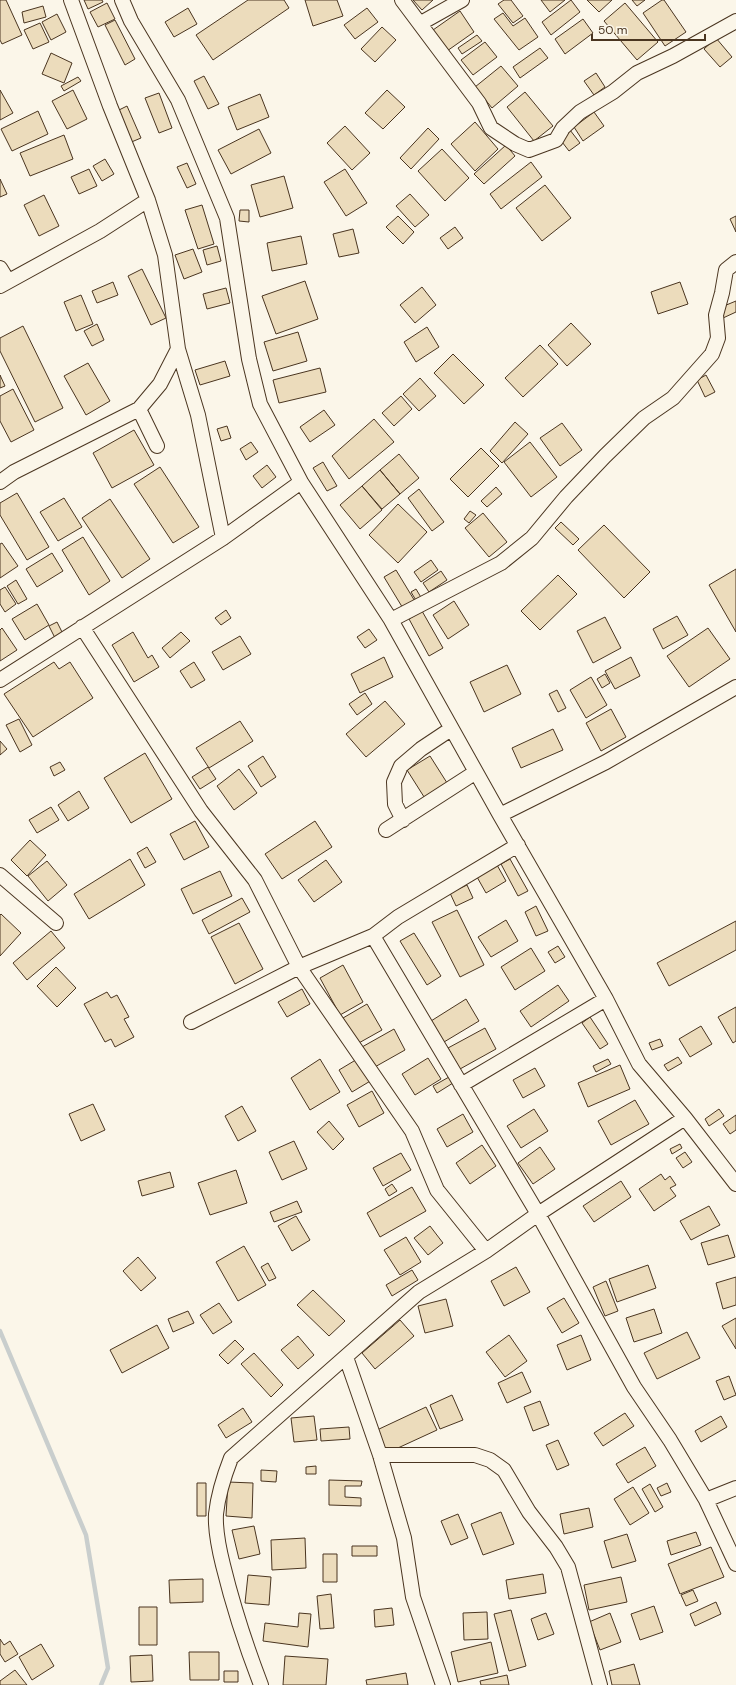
<svg xmlns="http://www.w3.org/2000/svg" width="736" height="1685" font-family="'DM Sans',sans-serif">
<rect width="100%" height="100%" fill="#fbf6e9"/>
<g fill="none" stroke-linecap="round" stroke-linejoin="round">
<path stroke="#c9cecd" stroke-width="4.5" d="M0 1331 86 1535 108 1668 101 1685"/>
</g>
<path fill="#ecdcbc" stroke="#4a3520" d="M0 0H6L22 35 2 44 0 40Z
M84 0H102L103 2 88 9Z
M248 0H284L289 8 213 60 196 35Z
M305 0H337L343 16 313 26Z
M413 0H433L422 10Z
M504 0H511L523 16 513 23 498 4Z
M541 0H565L550 12Z
M571 0 580 12 551 35 542 22Z
M587 0H612L599 12Z
M632 0H645L637 6Z
M662 0H664L686 32 665 46 643 13Z
M107 3 115 19 98 27 90 12Z
M625 3 658 42 637 60 604 21Z
M43 6 46 17 24 23 22 12Z
M188 8 197 24 174 37 165 22Z
M367 8 378 22 355 39 344 25Z
M460 11 474 32 447 51 433 30Z
M503 13 513 26 525 18 538 37 519 50 494 19Z
M57 14 66 32 51 40 42 22Z
M583 19 593 33 565 54 555 39Z
M115 20 135 59 125 65 105 25Z
M40 23 49 42 33 49 24 30Z
M382 27 396 40 375 62 361 49Z
M477 35 482 41 462 54 458 48Z
M716 38 732 57 720 67 704 49Z
M485 42 497 57 473 75 461 60Z
M540 48 548 58 520 78 513 67Z
M51 53 72 63 64 83 42 74Z
M501 66 518 86 492 108 475 87Z
M596 73 605 87 594 95 584 81Z
M204 76 219 104 208 109 194 81Z
M78 77 81 81 64 91 61 86Z
M0 90 13 113 0 120Z
M73 90 87 119 67 129 52 101Z
M387 90 405 107 383 129 365 113Z
M525 92 553 126 534 141 507 107Z
M159 93 172 128 159 133 145 98Z
M260 94 269 117 237 130 228 107Z
M127 106 141 138 129 143 115 112Z
M38 111 48 134 12 151 1 129Z
M594 112 604 126 583 141 574 127Z
M475 122 498 149 475 171 451 144Z
M345 126 370 153 352 170 327 143Z
M428 128 439 139 411 169 400 158Z
M259 129 271 153 231 174 218 150Z
M570 130 580 143 569 151 559 138Z
M64 135 73 159 30 176 20 153Z
M506 145 515 156 484 184 474 174Z
M442 149 469 178 445 201 418 171Z
M105 159 114 174 102 181 93 166Z
M531 162 542 177 501 209 490 194Z
M187 163 196 184 187 188 177 167Z
M89 169 97 186 79 194 71 177Z
M345 169 367 203 346 216 324 182Z
M284 176 293 208 260 217 251 185Z
M0 179 7 194 0 197Z
M545 185 571 218 542 241 516 208Z
M410 194 429 215 415 227 396 206Z
M44 195 59 226 39 236 24 205Z
M202 205 214 244 198 249 185 210Z
M240 210H249V222L239 221Z
M398 216 414 232 403 244 386 227Z
M736 216V232L730 219Z
M455 227 463 238 448 249 440 238Z
M353 229 359 253 339 257 333 234Z
M301 236 307 264 272 271 267 243Z
M217 246 221 261 207 265 203 250Z
M193 249 202 272 184 279 175 255Z
M142 269 166 318 151 325 128 276Z
M305 281 318 319 276 334 262 296Z
M113 282 118 295 97 303 92 291Z
M680 282 688 304 658 314 651 292Z
M422 287 436 305 415 323 400 305Z
M226 288 230 303 207 309 203 294Z
M81 295 93 324 76 331 64 302Z
M736 301V312L723 318 719 308Z
M571 323 591 344 567 366 548 345Z
M97 324 104 340 92 346 84 331Z
M23 326 63 408 35 422 0 351V338Z
M427 327 439 347 416 362 404 342Z
M298 332 307 361 273 371 264 342Z
M540 345 558 364 523 397 505 378Z
M453 354 484 385 464 404 434 373Z
M225 361 230 376 200 385 195 370Z
M88 363 110 401 86 415 64 376Z
M320 368 326 392 279 403 273 380Z
M0 375 5 386 0 388Z
M706 375 715 392 705 397 697 380Z
M420 378 436 396 419 411 403 394Z
M13 389 34 430 11 442 0 421V396Z
M401 396 412 409 394 426 382 413Z
M324 410 335 425 310 442 300 427Z
M374 419 394 442 349 479 332 456Z
M515 422 528 434 502 463 490 451Z
M562 423 582 450 560 466 540 438Z
M227 426 231 438 221 441 217 429Z
M134 430 154 465 112 488 93 453Z
M251 442 258 452 246 460 240 449Z
M530 442 557 477 531 497 504 462Z
M481 448 499 466 468 497 450 479Z
M399 454 419 478 400 494 380 470Z
M323 462 337 486 327 491 313 468Z
M267 465 276 477 262 488 253 476Z
M160 467 199 527 173 543 134 484Z
M380 470 400 494 382 509 362 486Z
M362 486 382 510 360 529 340 505Z
M496 487 502 494 487 507 481 501Z
M419 489 444 522 432 531 408 498Z
M17 493 49 547 27 560 0 515V503Z
M64 498 82 527 58 541 40 512Z
M110 499 150 559 122 578 82 518Z
M398 504 427 532 398 563 369 535Z
M470 511 476 515 469 523 464 519Z
M483 513 507 542 489 557 465 528Z
M561 522 579 539 573 545 555 528Z
M604 525 650 572 624 598 578 550Z
M83 537 110 581 89 595 62 550Z
M2 543 18 566 0 578V544Z
M52 553 63 571 37 587 26 569Z
M431 560 438 570 421 582 414 572Z
M736 569V632L709 585Z
M396 570 416 603 404 610 384 577Z
M441 571 447 580 429 592 423 583Z
M558 575 577 594 540 630 521 611Z
M16 580 27 599 18 604 7 586Z
M5 587 16 604 5 612 0 604V590Z
M416 589 422 599 417 602 411 592Z
M454 601 469 625 448 639 433 615Z
M37 604 49 625 25 640 12 619Z
M226 610 231 618 221 625 215 618Z
M422 611 443 648 429 656 409 619Z
M677 616 688 635 663 649 653 629Z
M605 617 621 648 593 663 577 631Z
M57 622 63 634 55 638 49 626Z
M2 628 17 650 0 661V630Z
M708 628 730 659 689 687 667 656Z
M369 629 377 640 365 648 357 637Z
M133 632 148 658 152 655 159 667 134 682 112 645Z
M181 632 190 641 170 658 162 648Z
M240 636 251 654 223 670 212 652Z
M384 657 393 677 360 693 351 674Z
M631 657 640 676 615 689 605 671Z
M54 662 59 669 70 662 93 698 33 737 4 694Z
M194 662 205 680 191 688 180 671Z
M507 665 521 694 484 712 470 682Z
M605 674 610 683 602 688 597 679Z
M591 677 607 705 586 718 570 690Z
M557 690 566 708 558 712 549 694Z
M365 693 372 704 357 715 349 704Z
M385 701 405 724 366 757 346 734Z
M611 709 626 737 601 751 586 723Z
M19 719 32 745 20 752 6 725Z
M240 721 253 741 209 768 196 748Z
M553 729 563 750 521 768 512 748Z
M0 741 7 749 0 755Z
M145 753 172 799 131 823 104 778Z
M263 756 276 777 261 787 248 766Z
M430 756 449 786 426 800 407 770Z
M60 762 65 770 54 776 50 767Z
M208 767 216 779 200 789 192 777Z
M239 769 257 793 234 810 217 786Z
M79 791 89 808 68 821 58 805Z
M51 807 59 820 37 833 29 820Z
M195 821 209 847 184 860 170 834Z
M315 821 332 847 282 879 265 854Z
M30 840 46 855 27 876 11 860Z
M147 847 156 862 145 868 137 853Z
M130 859 145 885 89 919 74 894Z
M510 859 528 891 518 896 501 864Z
M326 860 342 882 314 902 298 880Z
M47 861 67 885 48 901 28 876Z
M497 865 506 881 486 893 477 877Z
M220 871 232 896 193 914 181 889Z
M467 885 473 898 456 906 450 893Z
M242 898 250 912 209 934 202 920Z
M536 906 548 931 536 936 525 912Z
M457 910 484 965 460 977 432 922Z
M1 914 21 933 0 956V915Z
M506 920 518 941 491 957 478 937Z
M736 921V950L669 986 657 963Z
M239 923 263 969 235 984 211 937Z
M51 931 65 948 27 980 13 963Z
M414 933 441 976 427 985 400 941Z
M558 946 565 957 555 963 548 952Z
M531 948 545 971 515 990 501 967Z
M343 965 363 1002 340 1015 320 978Z
M56 967 76 988 57 1007 37 986Z
M558 985 569 1001 531 1027 520 1011Z
M302 989 310 1004 287 1017 278 1002Z
M107 992 111 998 117 995 129 1017 124 1019 134 1037 115 1047 111 1039 105 1042 84 1004Z
M466 999 479 1021 444 1042 431 1021Z
M367 1004 382 1030 357 1044 343 1018Z
M736 1007V1041L733 1043 718 1017Z
M590 1017 608 1044 600 1049 582 1023Z
M701 1026 712 1044 690 1057 679 1039Z
M485 1028 496 1049 460 1069 448 1048Z
M394 1029 405 1050 373 1068 362 1047Z
M660 1039 663 1046 652 1050 649 1043Z
M678 1057 682 1063 668 1071 664 1065Z
M359 1058 372 1080 352 1092 339 1070Z
M428 1058 441 1079 415 1095 402 1074Z
M320 1059 340 1092 310 1110 291 1078Z
M608 1059 611 1064 596 1072 593 1066Z
M620 1065 630 1089 588 1107 578 1083Z
M535 1068 545 1086 523 1098 513 1080Z
M449 1077 453 1083 437 1093 433 1086Z
M372 1091 384 1113 359 1127 347 1105Z
M635 1100 649 1124 611 1145 598 1121Z
M93 1104 105 1130 81 1141 69 1114Z
M242 1106 256 1131 238 1141 225 1116Z
M534 1109 548 1131 521 1148 507 1126Z
M719 1109 724 1116 709 1126 705 1119Z
M463 1114 473 1132 447 1147 437 1129Z
M736 1115V1130L730 1134 723 1124Z
M329 1121 344 1139 333 1150 317 1132Z
M294 1141 307 1169 282 1180 269 1152Z
M680 1144 682 1148 672 1154 670 1149Z
M482 1145 496 1166 470 1184 456 1163Z
M540 1147 555 1169 533 1184 518 1163Z
M685 1152 692 1162 683 1168 676 1158Z
M401 1153 411 1170 383 1186 373 1168Z
M236 1170 247 1203 210 1215 198 1183Z
M170 1172 174 1187 142 1196 138 1181Z
M661 1174 665 1180 670 1176 676 1185 670 1188 676 1196 654 1211 639 1189Z
M621 1181 631 1197 594 1222 583 1206Z
M392 1184 397 1191 389 1196 385 1189Z
M412 1187 426 1211 380 1237 367 1213Z
M297 1201 302 1212 274 1222 270 1212Z
M709 1206 720 1225 691 1240 680 1221Z
M296 1216 310 1240 292 1251 278 1226Z
M430 1226 443 1243 428 1255 414 1238Z
M728 1235 735 1257 708 1265 701 1243Z
M406 1237 421 1262 400 1275 384 1250Z
M244 1246 266 1285 238 1301 216 1262Z
M138 1257 156 1278 141 1291 123 1271Z
M268 1263 276 1278 269 1281 261 1267Z
M648 1265 656 1288 617 1302 609 1279Z
M516 1267 530 1292 504 1306 491 1281Z
M412 1270 418 1280 392 1296 386 1285Z
M736 1277V1305L723 1309 716 1283Z
M606 1281 618 1311 605 1316 593 1287Z
M313 1290 345 1321 329 1336 297 1305Z
M564 1298 579 1323 562 1333 547 1308Z
M446 1299 453 1326 425 1333 418 1306Z
M219 1303 232 1322 213 1334 200 1315Z
M654 1309 662 1333 634 1342 626 1318Z
M188 1311 194 1323 173 1332 168 1319Z
M736 1318V1349L722 1326Z
M400 1320 414 1336 375 1369 362 1353Z
M157 1325 169 1348 122 1373 110 1350Z
M687 1332 700 1358 657 1379 644 1353Z
M509 1335 527 1361 505 1377 486 1352Z
M581 1335 591 1360 567 1370 557 1345Z
M298 1336 314 1355 298 1369 281 1350Z
M235 1340 244 1349 228 1364 219 1355Z
M254 1353 283 1385 271 1397 241 1364Z
M522 1372 531 1392 507 1403 498 1383Z
M729 1376 736 1395 724 1400 716 1381Z
M452 1395 463 1420 440 1429 430 1405Z
M540 1401 549 1425 533 1431 524 1407Z
M426 1407 437 1430 387 1453 377 1430Z
M243 1408 252 1422 226 1438 218 1425Z
M625 1413 634 1426 603 1446 594 1433Z
M314 1416 317 1440 294 1442 291 1418Z
M721 1416 727 1427 701 1442 695 1431Z
M349 1427 350 1439 321 1441 320 1429Z
M558 1440 569 1465 557 1470 546 1445Z
M645 1447 656 1466 628 1483 616 1464Z
M316 1466V1474H306V1467Z
M261 1470 277 1471 276 1482 261 1481Z
M329 1480 362 1481 361 1486H345V1497L361 1498V1506L329 1505Z
M228 1482 253 1483 252 1518 226 1516Z
M197 1483H206V1516H197Z
M667 1483 671 1492 661 1496 657 1488Z
M650 1484 663 1507 655 1512 642 1489Z
M633 1487 649 1513 630 1525 614 1499Z
M589 1508 593 1527 564 1534 560 1514Z
M501 1512 514 1544 483 1555 471 1524Z
M458 1514 468 1538 451 1545 441 1521Z
M254 1526 260 1554 239 1559 232 1530Z
M696 1532 701 1545 671 1555 667 1541Z
M627 1534 636 1561 612 1568 604 1541Z
M305 1538 306 1568 272 1570 271 1540Z
M352 1546H377V1556H352Z
M711 1547 724 1577 680 1594 668 1564Z
M323 1554H337V1582H323Z
M543 1574 546 1593 509 1599 506 1580Z
M248 1575 271 1577 269 1605 245 1603Z
M621 1577 627 1602 589 1610 584 1585Z
M203 1579V1602L170 1603 169 1580Z
M693 1590 698 1601 686 1606 681 1595Z
M331 1594 334 1628 320 1629 317 1596Z
M716 1602 721 1614 695 1626 690 1614Z
M654 1606 663 1632 640 1640 631 1614Z
M139 1607H157V1645H139Z
M392 1608 394 1625 375 1627 374 1610Z
M511 1610 526 1666 509 1671 494 1614Z
M487 1612 488 1639 464 1640 463 1613Z
M299 1613 311 1614 308 1647 263 1641 265 1623 298 1627Z
M546 1613 554 1634 538 1640 531 1619Z
M610 1613 621 1642 600 1650 589 1622Z
M0 1639 4 1645 10 1641 18 1654 5 1662 0 1654Z
M491 1642 498 1673 458 1682 451 1652Z
M41 1644 54 1666 32 1680 19 1657Z
M189 1652H219V1680H190Z
M152 1655 153 1681 131 1682 130 1656Z
M285 1656 328 1659 326 1685H283Z
M634 1664 640 1685H612L609 1671Z
M15 1670 27 1685H0V1681Z
M224 1671H238V1682H224Z
M406 1673 408 1685H367L366 1680Z
M507 1675 509 1685H481L480 1681Z"/>
<g fill="none" stroke-linecap="round" stroke-linejoin="round">
<g stroke="#4a3520" stroke-width="16">
<path id="street" d="M71 0 110 106 148 200 165 255 178 349 198 415 223 538
M122 0 131 21 178 100 227 218 249 359 260 404 301 482 391 620 500 815 606 999 639 1064 685 1118 736 1184
M402 0 479 103 491 128 515 144 529 150 556 140 563 128 580 112 613 92 637 73 673 56 736 21
M421 23 462 0
M0 268 8 281
M0 286 100 231 148 200
M139 409 157 446
M0 482 14 472 139 409 160 384 178 349
M391 620 501 563 532 538 566 497 605 456 644 418 673 398 712 354 718 338 716 315 722 293 726 270 736 262
M82 627 201 811 255 880 299 967 412 1131 437 1190 486 1251
M0 680 223 538 301 482
M500 815 606 762 736 687
M403 820 395 804 394 782 401 766 421 749 451 729
M386 830 476 772
M0 875 56 923
M373 936 538 1214 634 1387 670 1440 706 1500 736 1564
M191 1022 299 967 373 936 398 917 518 845
M461 1085 606 999
M346 1357 380 1455 404 1538 413 1597 443 1685
M380 1455H475L490 1460 504 1470 529 1512 556 1547 568 1567 600 1685
M706 1500 736 1488
M261 1685C246 1646 233 1606 223 1565 219 1549 215 1531 216 1514 218 1495 224 1476 231 1458L419 1292 486 1251 538 1214 685 1118"/>
</g>
<use href="#street" stroke="#fbf6e9" stroke-width="14"/>
</g>
<path d="M592 34v6h113v-6" fill="none" stroke="#4a3520" stroke-width="2"/>
<text x="598" y="34" font-size="12" fill="#4a3520" stroke="#fbf6e9" stroke-width="3" paint-order="stroke">50 m</text>
</svg>
